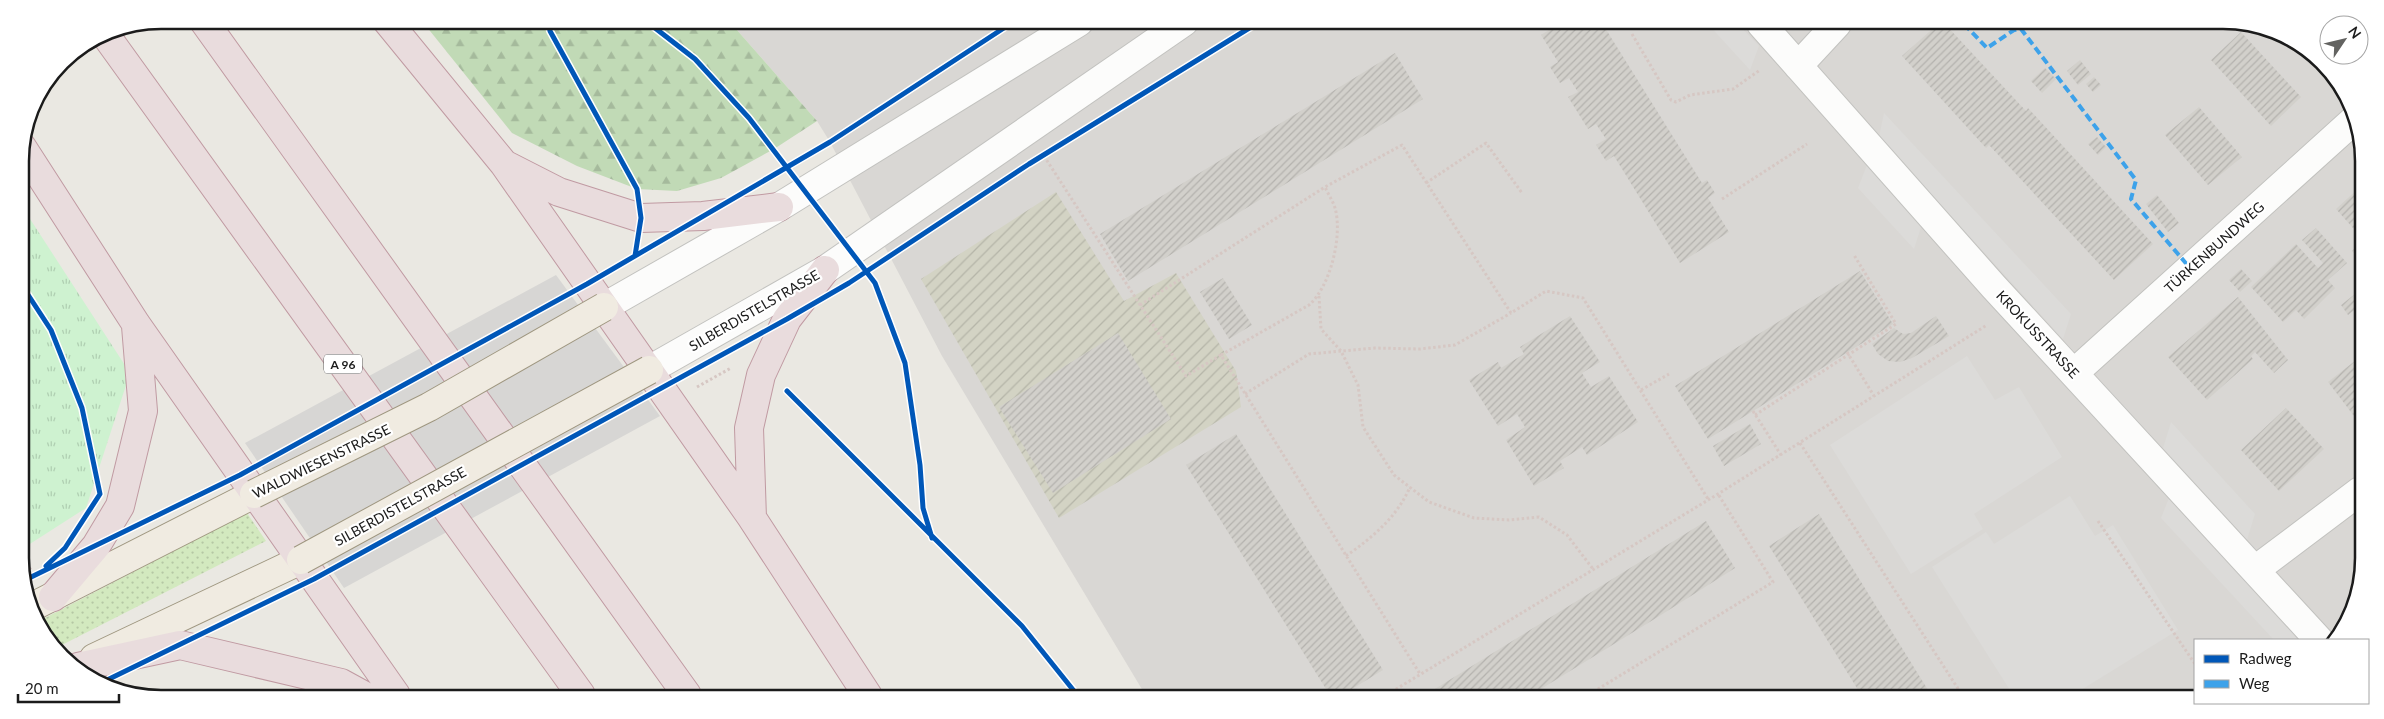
<svg xmlns="http://www.w3.org/2000/svg" width="2384" height="719" font-family="Lato,sans-serif">
<defs>
<pattern id="construction-furrows" width="10" height="10" patternUnits="userSpaceOnUse" patternTransform="scale(1.25)"><rect width="10" height="10" fill="#d3d3c4"/><path d="M-1 1l2-2M0 10L10 0M9 11l2-2" fill="none" stroke="#b5b5a8"/></pattern>
<pattern id="grass-dots" width="8" height="8" patternUnits="userSpaceOnUse" patternTransform="scale(1.25)"><rect width="8" height="8" fill="#d3e9bf"/><path d="M2 2h.1M6 6h.1" fill="none" stroke="#b5c7a4" stroke-width="1.8" stroke-linecap="round"/></pattern>
<pattern id="forest-firs" width="22" height="20" patternUnits="userSpaceOnUse" patternTransform="scale(1.25)"><rect width="22" height="20" fill="#c1dab6"/><path d="M5 1l3.5 6h-7zM16 11l3.5 6h-7z" fill="#a5ba9c"/></pattern>
<pattern id="park-tufts" width="24" height="20" patternUnits="userSpaceOnUse" patternTransform="scale(1.25)"><rect width="24" height="20" fill="#cef2d0"/><path d="M3 7l-1-3M5 7V3M7 7l1-3M15 17l-1-3M17 17v-4M19 17l1-3" fill="none" stroke="#b0cfb2"/></pattern>
<pattern id="building-hatch" width="6" height="6" patternUnits="userSpaceOnUse" patternTransform="scale(1.25)"><rect width="6" height="6" fill="#d2d0cb"/><path d="M-1 1l2-2M0 6l6-6M5 7l2-2" fill="none" stroke="#b4b2ae"/></pattern>
</defs>
<rect width="100%" height="100%" fill="#eae8e2"/>
<path fill="#d9d7d4" d="M729 21 2259 25 2323 62 2361 134 2359 594 2331 640H2195V699L1146 696 942 356 830 142 817 121Z"/>
<path fill="url(#construction-furrows)" d="M1056 192 1124 301 1176 273 1236 371 1241 407 1059 518 921 279Z"/>
<path fill="url(#grass-dots)" d="M247 513 266 541 56 648 41 620Z"/>
<path fill="url(#forest-firs)" d="M422 21H729L817 121 774 149 721 178 677 191 637 189 577 166 512 133Z"/>
<path fill="url(#park-tufts)" d="M21 205 130 373 86 508 22 549Z"/>
<path fill="#dcdbd9" d="M1707 23 1738 24 1759 46 1750 70Z
M1884 113 2071 314 2063 339 1879 137Z
M1867 165 1922 224 1914 249 1858 188Z
M1967 356 1995 400 2019 387 2062 457 1974 514 1983 529 1911 574 1830 445Z
M2171 422 2255 514 2247 540 2163 448Z
M2171 493 2306 640H2274L2161 518Z
M2070 496 2095 536 2113 525 2178 630 2068 698H2015L1932 567 1986 532 1994 544Z"/>
<path fill="#d7d6d4" d="M556 275 660 416 344 588 245 443Z"/>
<path fill="url(#building-hatch)" d="M1560 23H1602L1702 183 1707 180 1715 193 1708 198 1729 232 1680 263 1614 156 1606 161 1596 145 1606 139 1596 124 1588 129 1568 97 1578 92 1569 78 1560 83 1550 67 1558 62 1541 35Z
M1938 24H1945L2026 111 2028 108 2153 244 2114 280 1989 145 1986 148 1902 56Z
M2241 32 2301 97 2271 126 2211 60Z
M1395 53 1423 99 1128 281 1100 234Z
M2080 60 2091 74 2078 85 2067 71Z
M2045 68 2056 79 2042 93 2031 81Z
M2094 77 2101 85 2093 92 2086 84Z
M2199 107 2242 157 2208 185 2165 135Z
M2097 137 2106 147 2098 155 2088 144Z
M2361 186V237L2336 209Z
M2157 195 2179 223 2168 232 2146 204Z
M2316 228 2347 263 2328 280 2335 288 2304 319 2296 310 2283 322 2251 287 2296 244 2318 268 2323 263 2302 240Z
M2361 242V261L2352 251Z
M2241 269 2252 281 2240 292 2229 280Z
M1860 271 1893 324 1708 439 1675 386Z
M1223 278 1252 325 1229 339 1200 292Z
M2355 294 2361 300V305L2348 315 2341 305Z
M2238 297 2288 360 2274 373 2255 352 2251 356 2253 359 2207 400 2168 357Z
M1570 316 1600 362 1582 373 1591 387 1609 376 1638 422 1587 455 1582 447 1560 461 1564 468 1534 486 1506 440 1525 427 1517 414 1498 426 1469 380 1498 362 1501 368 1524 354 1520 347Z
M1936 316 1949 336 1912 358 1900 362 1888 361 1878 354 1872 344 1894 328 1903 334 1911 333Z
M1118 333 1171 419 1053 493 999 407Z
M2360 357V424L2328 382Z
M2286 408 2324 449 2279 491 2241 450Z
M1750 424 1761 444 1724 466 1713 446Z
M1236 434 1383 670 1339 697H1331L1186 465Z
M1819 514 1889 627 1933 698H1863L1769 546Z
M1706 521 1735 568 1661 615 1528 697H1422Z"/>
<g fill="none" stroke-linecap="round" stroke-linejoin="round">
<g stroke="#c2c2bf" stroke-width="30">
<path id="minor" d="M1761 24 1994 287 2319 640
M1798 66 1837 24
M604 307 779 207 1079 22
M649 370 825 270 1184 22
M2074 373 2354 120
M2255 570 2360 491"/>
</g>
<g stroke="#9f9780" stroke-width="30">
<path id="major" d="M34 606 254 494
M94 658 301 560"/>
</g>
<g stroke="#c09aa2" stroke-width="30">
<path id="highway" d="M203 20 687 695
M387 21 504 164 752 518 868 696
M104 33 581 695
M22 147 136 324 396 695
M506 165 559 192 641 218 703 216 779 207
M752 518 749 428 761 375 787 319 825 270
M53 597 96 546 120 506 143 411 136 326
M78 667 180 645 341 683 363 695"/>
</g>
<path stroke="#d6c7c3" stroke-width="3" stroke-dasharray="2.5 2.5" stroke-linecap="butt" d="M1002 22 1005 27
M1632 34 1671 100 1676 102 1690 95 1733 89 1760 70
M1044 156 1186 376 1221 355 1420 674
M1426 183 1486 143 1522 193
M1722 199 1807 144
M1319 296 1321 329 1341 351 1358 385 1363 427 1394 475 1429 502 1474 518 1509 520 1539 517 1567 535 1593 569
M1140 305 1325 187 1402 145 1511 313 1546 291 1583 298 1708 499
M1847 352 1874 396
M1221 355 1309 305C1330 287 1343 236 1335 208 1333 201 1328 194 1325 187
M697 387 731 368
M1641 390 1669 374
M1245 394 1309 354 1375 348 1420 349 1455 345 1511 313
M1753 411 1781 455
M1755 415 1896 324 1854 255
M1800 443 1964 698
M2098 521 2195 664
M1346 556C1373 537 1397 517 1410 487
M23 560 32 571
M1383 697 1718 494 1987 325
M1585 697 1773 582 1718 494"/>
<use href="#minor" stroke="#fcfcfb" stroke-width="28"/>
<use href="#major" stroke="#f0ebe1" stroke-width="28"/>
<use href="#highway" stroke="#e9dcdd" stroke-width="28"/>
<g stroke="#9f9780" stroke-width="30" stroke-linecap="butt">
<path id="major-bridge" d="M254 494 429 407 604 307
M301 560 649 370"/>
</g>
<use href="#major-bridge" stroke="#f0ebe1" stroke-width="28"/>
<path stroke="#3da2ea" stroke-width="4" stroke-dasharray="8 4" stroke-linecap="butt" d="M1964 24 1987 48 2014 30 2021 29 2136 180 2131 199 2190 268"/>
<g stroke="#fff" stroke-width="8">
<path id="cycleway" d="M548 21 550 31 637 189 641 218 635 256
M646 21 695 59 749 118 875 283 905 363 920 465 923 508 932 538
M21 284 51 330 82 408 100 494 65 548 46 566
M787 391 1022 626 1078 696
M23 581 240 475 587 284 830 142 1013 22
M103 682 314 579 787 319 849 283 1029 164 1259 22"/>
</g>
<use href="#cycleway" stroke="#0057b8" stroke-width="5"/>
</g>
<g text-anchor="middle" dominant-baseline="central" stroke-width="4.5" stroke-linejoin="round" paint-order="stroke">
<rect fill="#fff" stroke="#5f5f5f" stroke-width="1" x="324" y="354.5" width="38" height="19" rx="4"/>
<g font-size="12" font-weight="bold" fill="#1b1b1b">
<text x="343" y="364">A 96</text>
</g>
<g font-size="14" fill="#1b1b1b" stroke="#fff">
<text transform="translate(2214 247) rotate(-42)">TÜRKENBUNDWEG</text>
<text transform="translate(754 310) rotate(-30)">SILBERDISTELSTRASSE</text>
<text transform="translate(2038 334) rotate(47)">KROKUSSTRASSE</text>
<text transform="translate(321 461) rotate(-26)">WALDWIESENSTRASSE</text>
<text transform="translate(400 506) rotate(-29)">SILBERDISTELSTRASSE</text>
</g>
</g>
<path d="M0 0H2384V719H0ZM161 29H2223A132 132 0 0 1 2355 161V558A132 132 0 0 1 2223 690H161A132 132 0 0 1 29 558V161A132 132 0 0 1 161 29Z" fill="#fff" fill-rule="evenodd"/>
<path fill="none" stroke="#1b1b1b" stroke-width="2.5" d="M161 29H2223A132 132 0 0 1 2355 161V558A132 132 0 0 1 2223 690H161A132 132 0 0 1 29 558V161A132 132 0 0 1 161 29Z"/>
<rect x="2194" y="639" width="175" height="65" fill="#ffffff" stroke="#a4a4a4"/>
<rect x="2204" y="655" width="25" height="8" fill="#0057b8" stroke="#a4a4a4"/>
<text x="2239" y="664" font-size="15" fill="#1b1b1b">Radweg</text>
<rect x="2204" y="680" width="25" height="8" fill="#3da2ea" stroke="#a4a4a4"/>
<text x="2239" y="689" font-size="15" fill="#1b1b1b">Weg</text>
<g transform="translate(2344 40) rotate(55)"><circle r="24" fill="#ffffff" stroke="#a4a4a4"/>
<path d="M0-4L9 19L0 12L-9 19Z" fill="#636361"/>
<text y="-8" font-size="14" font-weight="bold" text-anchor="middle" fill="#1b1b1b">N</text>
</g>
<path d="M18 694v8h101v-8" fill="none" stroke="#1b1b1b" stroke-width="2.5"/>
<text x="25" y="694" font-size="15" fill="#1b1b1b" stroke="#ffffff" stroke-width="4" paint-order="stroke">20 m</text>
</svg>
